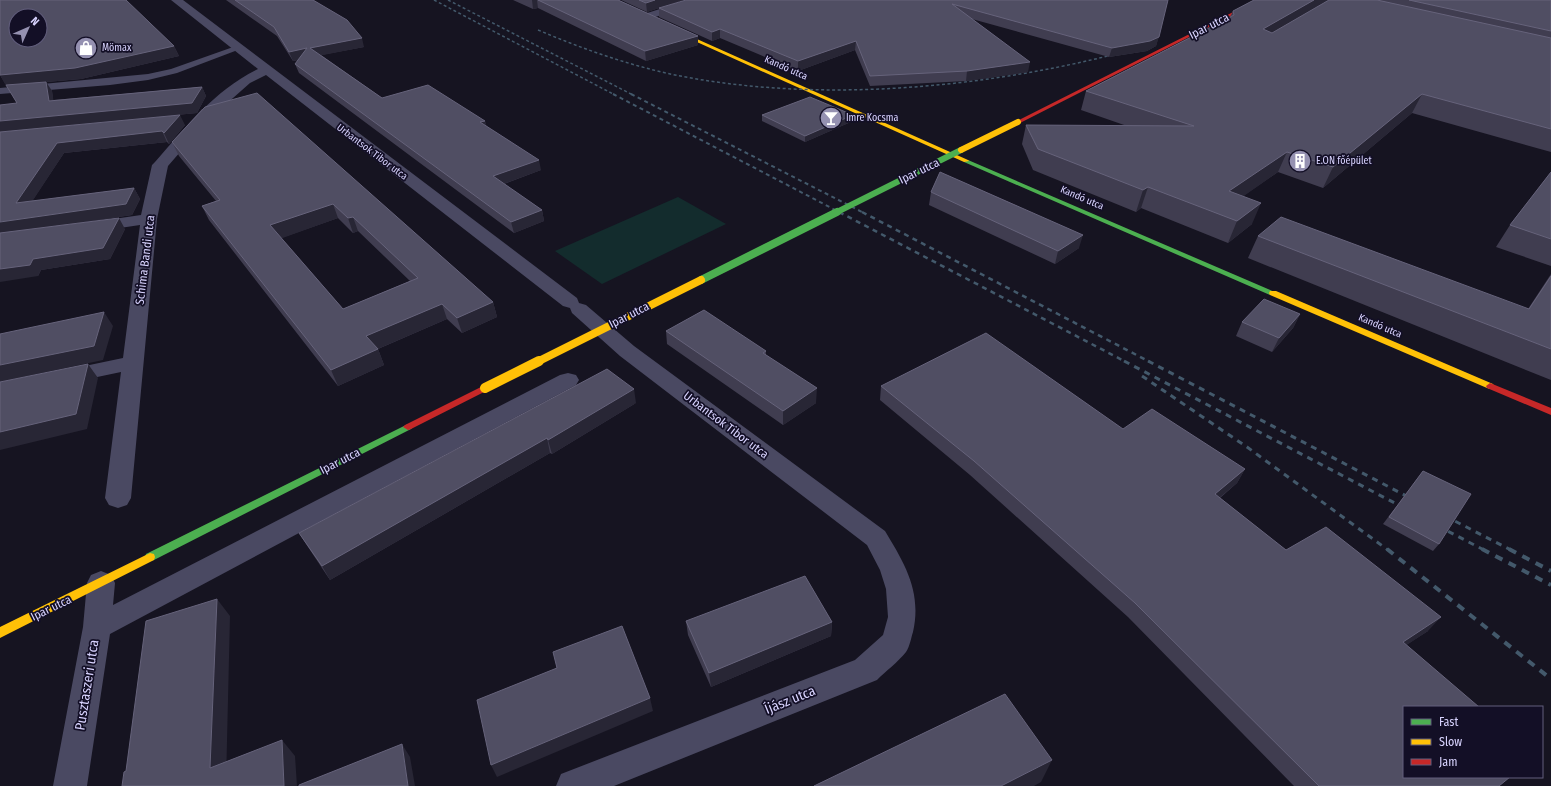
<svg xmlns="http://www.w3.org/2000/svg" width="1551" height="786" font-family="'Fira Sans Condensed',sans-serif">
<rect width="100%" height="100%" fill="#161421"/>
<path fill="#132c2d" d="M678 197 726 224 602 284 555 251Z"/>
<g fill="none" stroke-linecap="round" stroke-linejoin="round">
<path fill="#4a4962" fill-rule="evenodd" d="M236 46 243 48 177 73 148 80 110 85 0 94V88L148 74 171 69Z"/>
<path fill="#4a4962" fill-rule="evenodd" d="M171 0H183L577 298 579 303 586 305 634 346 885 531C905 564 922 592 913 632 911 638 910 646 906 652 898 662 886 671 877 680L614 786H556L561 774 855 660 883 635 888 617 886 589 880 570 867 545 620 356 572 313 570 308 563 306 266 75 250 83 207 121 168 166 157 219 131 498 127 505 118 508 109 505 105 498 121 372 64 384 56 382 53 377 56 372 123 358 140 225 93 232 87 231 84 227 87 223 93 222 141 215 152 165 155 162C185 128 216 89 258 69Z
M688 0H704L703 2 649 19 645 20 639 17 641 15Z
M568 373 576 375 579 380 576 385 110 634 87 786H53L83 627 87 583 91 575 101 571 111 575 115 583 113 605 560 375Z"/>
<path fill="#4caf50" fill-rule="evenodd" d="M964 160H968L1277 293 1273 295H1270L964 162Z
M408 424 413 427 411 429 154 560 150 561 146 560 145 557 146 554Z"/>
<path fill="#ffc107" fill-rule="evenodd" d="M670 27 968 160 969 161 964 162 668 29Z
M1270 291H1276L1493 384 1494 386 1490 389 1487 388 1270 295 1269 293Z
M150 553 154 554 155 557 154 560 0 638V627Z"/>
<path fill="#c62828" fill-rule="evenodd" d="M1257 0H1262L1020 123 1015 122Z
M1490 383 1551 408V415L1487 388 1486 386Z
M485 385 489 388 488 390 411 429 408 430 403 427 405 425Z"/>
<path stroke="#43596b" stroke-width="1.5" stroke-dasharray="3 2.5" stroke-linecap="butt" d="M434 0 615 95
M448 0 633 95
M538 30C583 49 628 65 675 75 815 103 975 89 1112 55"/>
<path stroke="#43596b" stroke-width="2" stroke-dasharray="4 3.5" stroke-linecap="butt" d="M613 94 841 213
M631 94 864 213"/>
<path stroke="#43596b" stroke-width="2.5" stroke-dasharray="5 4.5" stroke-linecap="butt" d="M839 212 1126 362
M862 212 1150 362"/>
<path stroke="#43596b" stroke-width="3" stroke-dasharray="6 5.5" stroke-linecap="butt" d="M1124 361 1408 510
M1148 361 1414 500
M1142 376 1247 447 1388 550
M1445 516 1511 550
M1438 526 1484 550"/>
<path stroke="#43596b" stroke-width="4" stroke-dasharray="8 7" stroke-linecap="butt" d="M1387 549 1551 679
M1482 549 1551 585
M1509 549 1551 571"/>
<path stroke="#4caf50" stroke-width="6" d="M835 213 961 150"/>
<path stroke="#4caf50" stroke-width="8" d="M701 280 837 212"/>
<path stroke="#ffc107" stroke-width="6" d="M961 150 1018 122"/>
<path stroke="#ffc107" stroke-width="8" d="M537 362 701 280"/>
<path stroke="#ffc107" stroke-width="10" d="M485 388 539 361"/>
</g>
<path fill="#403d50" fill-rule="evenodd" d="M0 0 174 46 179 56 81 79 46 82 52 91 53 100 202 87 206 96 197 113 26 129 185 125 169 144 167 142 64 153 32 201 134 188 140 199 132 215 41 228 125 229 110 259 41 270 38 276 17 103 0 75Z
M226 0H313L364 47 321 55 382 98 485 121 486 126 541 170 504 184 542 210 544 221 514 233 299 73 295 64 299 60 293 61 277 36Z
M513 0H618L698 36V45L646 61 538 8 533 9Z
M621 0H683L647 12Z
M1168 0 1156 46 1147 51 1109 57 972 19 1028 72 966 81 870 86 855 50 798 71 720 38 712 41 659 17V8Z
M1254 0H1551V152L1412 113 1323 188 1278 172 1243 196 1252 224 1228 243 1141 208 1136 212 1033 170 1022 144 1026 125 1127 126 1081 110 1086 91 1230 17 1233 11Z
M202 109 493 302 497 317 462 333 447 319 378 349 384 365 338 386 209 220 202 206 216 201 179 156 172 142ZM338 218 353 233 358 231 410 281 343 309 281 238Z
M762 115 853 121 805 142 762 121Z
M1551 172V266L1496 247 1510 225Z
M931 192 1079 248 1055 264 929 205Z
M1258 236 1528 309 1551 274V380L1248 258Z
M1300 314 1293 328 1272 352 1236 336 1242 322Z
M666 331 766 351V355L816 403 783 425 667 344Z
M881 386 1123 429 1245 469 1237 483 1220 498 1286 550 1428 631 1406 645 1499 786H1294L1128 617 970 475 880 400Z
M636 403 552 454 550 453 330 580 308 547 299 533Z
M1423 471 1439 544 1433 551 1383 524Z
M686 621 832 622 831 636 711 687 688 635Z"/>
<path fill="#282635" d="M532 0H537L538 8 533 9Z
M655 0H683L647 12 646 3Z
M1314 0H1334L1257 47 1263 29Z
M720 29V38L712 41V32Z
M698 36V45L646 61 645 51Z
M1159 37 1156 46 1147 51 1109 57 1112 48Z
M362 38 364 47 313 57 310 48Z
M856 41 855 50 798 71V61Z
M174 46 179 56 81 79 46 82 52 91 55 110 6 86 0 75Z
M307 48 310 57 293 61 289 52Z
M1030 62 1028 72 966 81 967 71Z
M202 87 206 96 197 113 0 132V121Z
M1422 94 1412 113 1323 188 1333 167Z
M180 115 185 125 169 144 164 133Z
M853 115V121L805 142V136Z
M485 121 488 131 480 122Z
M162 131 167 142 64 153 24 214 16 203 57 143Z
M1287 152 1278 172 1221 212 1229 191Z
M539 160 541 170 495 187 493 176Z
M1148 187 1141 208 1136 212 1143 190Z
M134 188 140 199 132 215 0 234V222Z
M1261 203 1252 224 1228 243 1237 221Z
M333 204 338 218 277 240 270 225Z
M542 210 544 221 514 233 511 222Z
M353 217 358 231 353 233 348 218Z
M119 218 125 229 110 259 41 270 38 276 0 282V269L33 259Z
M1083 235 1079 248 1055 264 1058 251Z
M493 302 497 317 462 333 457 318Z
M442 304 447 319 373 351 366 336Z
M104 312 113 326 103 360 0 382V365Z
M1300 314 1293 328 1272 352 1279 338Z
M378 349 384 365 338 386 331 370Z
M88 364 98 378 87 429 0 450V432Z
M817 388 816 403 783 425V411Z
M634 389 636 403 552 454 548 440Z
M547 438 550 453 330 580 322 566Z
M1245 469 1237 483 1207 508 1215 494Z
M217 599 230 616 226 783 210 768Z
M1441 617 1428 631 1390 656 1403 642Z
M832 622 831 636 711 687 709 673Z
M650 698 653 711 497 777 491 765Z
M282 740 295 756 297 786H284Z
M402 744 410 757 415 786H408Z
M1052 760 1041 782 1034 786H1001Z"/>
<path fill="#504e63" stroke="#66637b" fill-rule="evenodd" d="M0 0H126L174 46 75 68 0 75ZM16 16H40V40H16Z
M235 0H313L347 20 362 38 310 48 382 98 428 85 485 121 480 122 539 160 493 176 542 210 511 222 295 64 307 48 289 52 274 27Z
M538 0H618L698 36 645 51Z
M639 0H655L646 3Z
M686 0H1168L1159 37 1150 41 1112 48 952 4 1030 62 967 71 870 76 856 41 798 61 720 29 712 32 659 8Z
M1254 0H1314L1263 29 1272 33 1329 0H1377L1551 38V129L1422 94 1333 167 1287 152 1229 191 1261 203 1237 221 1148 187 1143 190 1038 149 1026 125 1194 126 1086 91 1234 15 1233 11Z
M1409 0H1551V31Z
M46 82 49 101 202 87 192 103 0 121V105L17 103 6 85Z
M257 93 493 302 457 318 442 304 366 336 378 349 331 370 202 206 220 200 172 142 205 107ZM333 204 348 218 353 217 418 278 343 309 270 225Z
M810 97 853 115 805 136 762 115Z
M180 115 164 133 162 131 57 143 16 203 134 188 126 204 0 222V132Z
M940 172 1083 235 1058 251 931 192Z
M1551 172V239L1510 225Z
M1281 217 1529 309 1551 276V349L1258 236Z
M119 218 103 248 33 259 30 265 0 269V233Z
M1264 299 1300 314 1279 338 1242 322Z
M704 310 766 351 763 353 817 388 783 411 666 331Z
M104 312 94 346 0 365V334Z
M986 333 1123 429 1152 409 1245 469 1215 494 1286 550 1326 527 1441 617 1403 642 1479 707H1404V777H1510L1499 786H1319L1135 603 974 461 881 386Z
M88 364 76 414 0 432V382Z
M607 369 634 389 548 440 547 438 322 566 299 533Z
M1423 471 1471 494 1439 544 1389 517Z
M805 576 832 622 709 673 686 621Z
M217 599 210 768 282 740 284 786H122L124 772 126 771 146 621Z
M622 626 650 698 491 765 477 700 557 668 553 652Z
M1005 694 1052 760 1001 786H814Z
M402 744 408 786H299V785Z"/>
<defs>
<g id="shop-disc" transform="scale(1.15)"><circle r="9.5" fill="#9591b1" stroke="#130f26"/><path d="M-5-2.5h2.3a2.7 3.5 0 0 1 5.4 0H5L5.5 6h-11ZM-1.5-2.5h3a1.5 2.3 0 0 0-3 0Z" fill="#fff"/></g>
<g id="bar-disc" transform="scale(1.15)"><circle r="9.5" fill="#9591b1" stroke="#130f26"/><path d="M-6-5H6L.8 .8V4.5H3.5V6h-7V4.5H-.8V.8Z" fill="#fff"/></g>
<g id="building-disc" transform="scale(1.15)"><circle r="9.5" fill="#9591b1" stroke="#130f26"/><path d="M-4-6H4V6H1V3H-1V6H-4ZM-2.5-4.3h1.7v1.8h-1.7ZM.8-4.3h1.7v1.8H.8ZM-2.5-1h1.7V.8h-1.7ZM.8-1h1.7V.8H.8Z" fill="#fff"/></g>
</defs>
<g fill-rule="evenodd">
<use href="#shop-disc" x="86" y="48"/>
<use href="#bar-disc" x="831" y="118"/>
<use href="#building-disc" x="1300" y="161"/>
</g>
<g text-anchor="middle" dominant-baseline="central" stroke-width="3.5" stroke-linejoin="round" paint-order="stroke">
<g font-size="10" fill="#d9d4ff" stroke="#130f26" text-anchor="start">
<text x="102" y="48">Mömax</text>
<text x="846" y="118">Imre Kocsma</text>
<text x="1316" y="161">E.ON főépület</text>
</g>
<g font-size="10" fill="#d9d4ff" stroke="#130f26">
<text transform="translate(786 68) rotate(24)">Kandó utca</text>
<text transform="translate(372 152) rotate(37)">Urbantsok Tibor utca</text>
<text transform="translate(1082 198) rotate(23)">Kandó utca</text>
<text transform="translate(1380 326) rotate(23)">Kandó utca</text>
</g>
<g font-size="12" fill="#d9d4ff" stroke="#130f26">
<text transform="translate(1209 26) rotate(-27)">Ipar utca</text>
<text transform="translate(919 171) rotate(-26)">Ipar utca</text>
<text transform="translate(145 260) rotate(-83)">Schima Bandi utca</text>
<text transform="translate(629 315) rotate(-27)">Ipar utca</text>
<text transform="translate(726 425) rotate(37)">Urbantsok Tibor utca</text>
<text transform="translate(340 461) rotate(-27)">Ipar utca</text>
<text transform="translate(51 608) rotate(-26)">Ipar utca</text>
</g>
<g font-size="14" fill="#d9d4ff" stroke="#130f26">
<text transform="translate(87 685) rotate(-81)">Pusztaszeri utca</text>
<text transform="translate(790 700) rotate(-22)">Íjász utca</text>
</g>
</g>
<rect x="1403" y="706" width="140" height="72" fill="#130f26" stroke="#625e7d"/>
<rect x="1411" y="719" width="20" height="6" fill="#4caf50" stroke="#625e7d"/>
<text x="1439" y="726" font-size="12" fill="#d9d4ff">Fast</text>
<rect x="1411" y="739" width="20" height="6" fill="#ffc107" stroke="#625e7d"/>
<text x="1439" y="746" font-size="12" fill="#d9d4ff">Slow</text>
<rect x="1411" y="759" width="20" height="6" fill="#c62828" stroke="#625e7d"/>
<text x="1439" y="766" font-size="12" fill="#d9d4ff">Jam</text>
<g transform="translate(28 28) rotate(45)"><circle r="19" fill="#130f26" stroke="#625e7d"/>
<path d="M0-3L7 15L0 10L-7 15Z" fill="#9591b1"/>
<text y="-6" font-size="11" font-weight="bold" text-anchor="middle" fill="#d9d4ff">N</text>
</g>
</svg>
